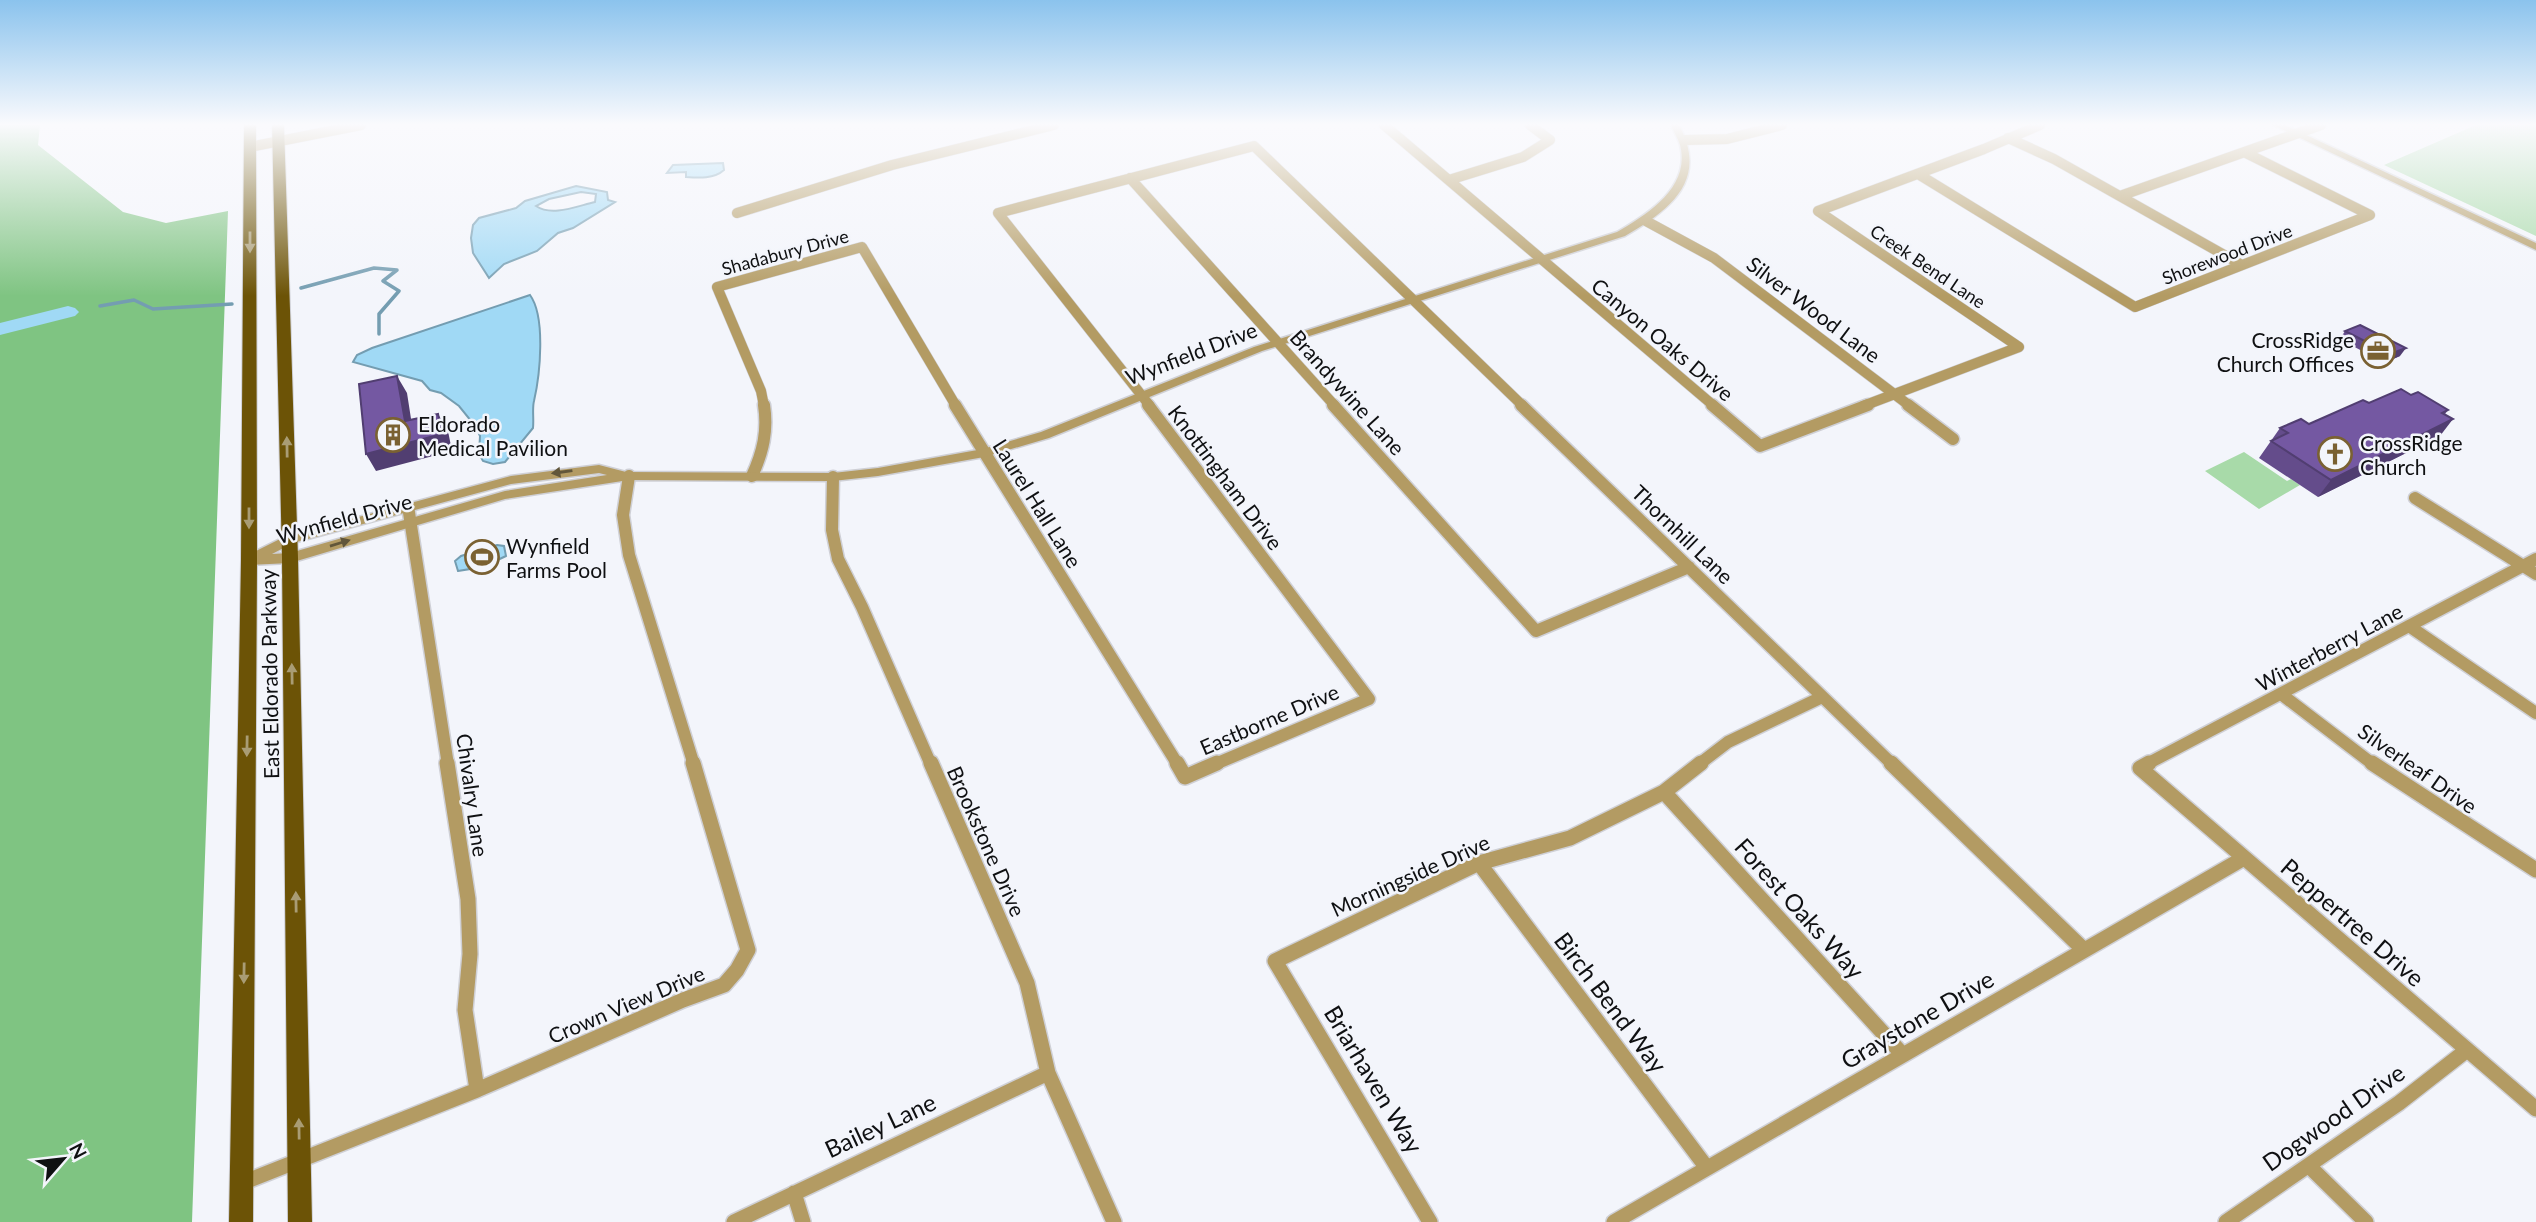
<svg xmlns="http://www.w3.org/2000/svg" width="2536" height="1222" font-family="Lato,sans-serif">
<rect width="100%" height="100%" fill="#f3f5fb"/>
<path fill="#a8daa9" d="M2476 125H2536V236L2384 165Z
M2244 452 2287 481 2291 479 2300 485 2259 509 2205 471Z"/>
<path fill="#7fc482" d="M0 125H40L38 145 123 212 166 223 228 211 192 1222H0Z"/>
<path fill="#a0d9f5" stroke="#749db1" stroke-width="2" fill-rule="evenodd" d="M723 163 724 170C714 179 699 178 686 177V172L667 173 673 165Z
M576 186 607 192 608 200 615 202 573 228 558 233 537 251 504 264 489 278 473 253 471 238 473 225 479 218 516 208 525 201ZM581 192 596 194 595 202C577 206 552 217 536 206L549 199Z
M530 295C546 317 540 375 534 401 532 408 534 419 533 428L505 462 493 464 483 461 479 454 480 436 476 427 459 406 441 393 430 390 422 381 353 362 357 355 372 348Z
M497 545 504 546 506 556C491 564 475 569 458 571L455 561 461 556Z"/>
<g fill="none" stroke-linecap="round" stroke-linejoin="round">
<path stroke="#749db1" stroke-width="3.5" d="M301 288 374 268 397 270 383 281 399 291 379 314V334
M100 306 134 300 153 309 232 304"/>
<path fill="#a0d9f5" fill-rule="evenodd" d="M68 306 75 308 79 312 75 316 0 335V323Z"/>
<g stroke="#cfd0d6" stroke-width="11">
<path id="minor-far2" d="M1384 125 1714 406
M2008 138 2054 159 2242 265
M1685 140 1727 139 1782 125
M250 147 361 125
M2244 152 2370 215
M1918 174 2135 307 2370 215
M1130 178 1335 406
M1449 180 1523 157 1550 140 1530 125
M2120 196 2321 125
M1818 211 2019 347
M1818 211 1984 149 2040 125
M737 213 892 165 1054 125
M1646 221 1714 258 1910 406
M764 406 761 391 717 287 862 247 956 406
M1150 406 998 213 1254 146 1523 406
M1863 406 2019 347"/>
</g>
<g stroke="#cfd0d6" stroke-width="15">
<path id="minor-far1" d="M955 405 1178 765
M1148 405 1369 699 1213 765
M1333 405 1536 631 1689 567
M1521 405 1893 765
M1712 405 1760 446 1868 405
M1908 405 1953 439
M629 476 623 515 629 555 694 765
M752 476C763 452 768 431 764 405
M833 477 832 530 838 559 862 607 931 765
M2415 498 2536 574
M408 506 448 765
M2409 626 2536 713
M2281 694 2374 765
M1698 765 1728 742 1822 697
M2145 765 2536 559"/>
</g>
<g stroke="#cfd0d6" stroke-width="18">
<path id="minor" d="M447 763 468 899 470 954 465 1010 477 1090
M931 763 1027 983 1048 1073 1114 1222
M1177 763 1185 777 1217 763
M1891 763 2084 950
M2149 763 2140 768 2536 1109
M2372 763 2536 870
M1664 792 1903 1055
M1479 863 1707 1168
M2309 1166 2366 1222
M242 1183 477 1090 683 1000 724 985 737 970 748 950 693 763
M794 1193 803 1222
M734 1222 1048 1073
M1430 1222 1275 961 1479 863 1570 838 1664 792 1701 763
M1614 1222 2244 858
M2226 1222 2399 1103 2467 1050"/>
</g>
<g stroke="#cfd0d6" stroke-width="3">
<path id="tertiary" d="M1671 125H1679C1709 180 1670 210 1625 236L1262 351 1049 438 984 457 878 476 833 481 629 480 505 499 290 563 249 565 242 560 244 557 284 537 511 476 599 465 626 472 833 473 878 468 983 449 1041 432 1254 347 1617 232C1648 214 1691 187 1680 145 1678 138 1673 131 1671 125ZM599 473 607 475 505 491 290 553 272 554 293 543 511 484Z
M2273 125H2285L2536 243V250Z"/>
</g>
<g stroke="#cfd0d6" stroke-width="2">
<path id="primary" d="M244 125H256L257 560 253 1222H229L241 560Z
M272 125H284L298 558 312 1222H288L282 558Z"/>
</g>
<use href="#minor-far2" stroke="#b39b63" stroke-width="10"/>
<use href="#minor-far1" stroke="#b39b63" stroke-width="12"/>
<use href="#minor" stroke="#b39b63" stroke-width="15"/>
<use href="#tertiary" fill="#b39b63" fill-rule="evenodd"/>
<use href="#primary" fill="#6c5306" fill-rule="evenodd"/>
</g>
<path fill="#644c8b" d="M2345 331 2400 356 2384 363 2340 339Z
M2411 395 2448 410 2445 414 2440 436 2318 497 2259 458 2280 428 2309 424 2369 403Z"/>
<path fill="#513e71" d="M2406 348 2400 356 2384 363 2390 354Z
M397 376 407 393 414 438 405 421Z
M438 414 448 431 452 451 376 471 366 454Z
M2453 419 2440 436 2318 497 2331 480Z"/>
<path fill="#7458a2" stroke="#513e71" stroke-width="2" d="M2360 325 2406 348 2390 354 2345 331Z
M397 376 405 421 438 414 442 434 366 454 359 384Z
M2401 389 2411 395 2418 392 2448 410 2442 413 2453 419 2331 480 2271 441 2288 433 2280 428 2301 419 2309 424 2363 400 2369 403Z"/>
<defs><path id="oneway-solid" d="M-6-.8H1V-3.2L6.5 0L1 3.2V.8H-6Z" transform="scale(1.75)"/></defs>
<g fill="#a99c74">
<use href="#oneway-solid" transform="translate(250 242) rotate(90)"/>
<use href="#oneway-solid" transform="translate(287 447) rotate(-91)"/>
<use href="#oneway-solid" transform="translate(249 518) rotate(90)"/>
<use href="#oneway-solid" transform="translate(292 674) rotate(-91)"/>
<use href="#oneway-solid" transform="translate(247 746) rotate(91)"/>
<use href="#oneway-solid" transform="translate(296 902) rotate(-91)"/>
<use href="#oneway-solid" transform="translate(244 973) rotate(91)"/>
<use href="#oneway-solid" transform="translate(299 1129) rotate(-91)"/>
</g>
<g fill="#61563a">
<use href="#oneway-solid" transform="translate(562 472) rotate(172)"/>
<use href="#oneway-solid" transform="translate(340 543) rotate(-17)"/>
</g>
<linearGradient id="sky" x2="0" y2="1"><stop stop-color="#8bc3ed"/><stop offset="0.42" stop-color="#fafafd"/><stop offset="1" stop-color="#fafafd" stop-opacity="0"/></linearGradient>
<rect width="2536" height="296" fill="url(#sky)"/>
<defs>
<g id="office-ring" transform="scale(1.75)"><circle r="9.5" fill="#f3f5fb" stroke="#7a6132" stroke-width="1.5"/><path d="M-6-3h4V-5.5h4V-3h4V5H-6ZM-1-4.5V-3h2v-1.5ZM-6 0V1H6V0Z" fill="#7a6132"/></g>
<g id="building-ring" transform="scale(1.75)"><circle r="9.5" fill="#f3f5fb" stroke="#7a6132" stroke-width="1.5"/><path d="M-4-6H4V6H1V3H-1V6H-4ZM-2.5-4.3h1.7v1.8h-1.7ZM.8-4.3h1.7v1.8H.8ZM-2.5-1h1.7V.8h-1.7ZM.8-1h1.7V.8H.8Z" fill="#7a6132"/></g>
<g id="church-ring" transform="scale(1.75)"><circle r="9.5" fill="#f3f5fb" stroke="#7a6132" stroke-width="1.5"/><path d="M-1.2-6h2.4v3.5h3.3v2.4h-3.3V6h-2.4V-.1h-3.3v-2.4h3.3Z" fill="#7a6132"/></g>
<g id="stadium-ring" transform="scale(1.75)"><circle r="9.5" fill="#f3f5fb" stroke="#7a6132" stroke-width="1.5"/><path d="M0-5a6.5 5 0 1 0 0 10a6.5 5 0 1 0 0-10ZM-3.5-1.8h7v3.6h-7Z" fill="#7a6132"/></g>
</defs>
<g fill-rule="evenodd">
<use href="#office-ring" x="2378" y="351"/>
<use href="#building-ring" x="393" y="435"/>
<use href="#church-ring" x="2335" y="454"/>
<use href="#stadium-ring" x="482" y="557"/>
</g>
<g text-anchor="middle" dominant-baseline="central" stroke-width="5" stroke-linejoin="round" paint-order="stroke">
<g font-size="18" fill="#0f1012" stroke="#f3f5fb">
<text transform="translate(785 252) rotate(-15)">Shadabury Drive</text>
<text transform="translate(2227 254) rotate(-21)">Shorewood Drive</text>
<text transform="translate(1928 266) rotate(34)">Creek Bend Lane</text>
</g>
<g font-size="21" fill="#0f1012" stroke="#f3f5fb">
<text transform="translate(1814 309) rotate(37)">Silver Wood Lane</text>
<text transform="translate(1663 339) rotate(40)">Canyon Oaks Drive</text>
<text transform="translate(1191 353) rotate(-21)">Wynfield Drive</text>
<text transform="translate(1348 392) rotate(48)">Brandywine Lane</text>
<text transform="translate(1226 477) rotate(53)">Knottingham Drive</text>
<text transform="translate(1038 503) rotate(58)">Laurel Hall Lane</text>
<text transform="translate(344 518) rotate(-15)">Wynfield Drive</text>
<text transform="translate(1683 534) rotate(44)">Thornhill Lane</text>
<text transform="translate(2329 647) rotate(-28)">Winterberry Lane</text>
<text transform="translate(269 674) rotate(-91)">East Eldorado Parkway</text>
<text transform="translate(1269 719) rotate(-23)">Eastborne Drive</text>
<text transform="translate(2418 768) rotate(35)">Silverleaf Drive</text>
<text transform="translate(473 795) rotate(82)">Chivalry Lane</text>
<text transform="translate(987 841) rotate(66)">Brookstone Drive</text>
<text transform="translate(1410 875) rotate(-24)">Morningside Drive</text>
<text transform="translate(626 1004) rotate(-23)">Crown View Drive</text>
</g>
<g font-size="21" fill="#0f1012" stroke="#f3f5fb" text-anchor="start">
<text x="2354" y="339" text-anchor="end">CrossRidge<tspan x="2354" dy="24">Church Offices</tspan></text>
<text x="418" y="423">Eldorado<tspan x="418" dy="24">Medical Pavilion</tspan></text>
<text x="2360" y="442">CrossRidge<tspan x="2360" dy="24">Church</tspan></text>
<text x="506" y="545">Wynfield<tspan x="506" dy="24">Farms Pool</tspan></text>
</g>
<g font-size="24" fill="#0f1012" stroke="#f3f5fb">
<text transform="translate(1800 908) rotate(48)">Forest Oaks Way</text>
<text transform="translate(2353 922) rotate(41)">Peppertree Drive</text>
<text transform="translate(1611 1002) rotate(53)">Birch Bend Way</text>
<text transform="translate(1917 1019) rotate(-30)">Graystone Drive</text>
<text transform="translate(1374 1079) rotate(59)">Briarhaven Way</text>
<text transform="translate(2333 1117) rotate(-35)">Dogwood Drive</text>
<text transform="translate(880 1125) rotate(-25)">Bailey Lane</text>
</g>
</g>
<g transform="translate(63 1159) rotate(62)" stroke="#f3f5fb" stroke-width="5" paint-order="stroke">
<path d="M0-5L12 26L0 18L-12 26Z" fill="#0f1012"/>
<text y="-10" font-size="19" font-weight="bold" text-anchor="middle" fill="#0f1012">N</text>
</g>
</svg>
